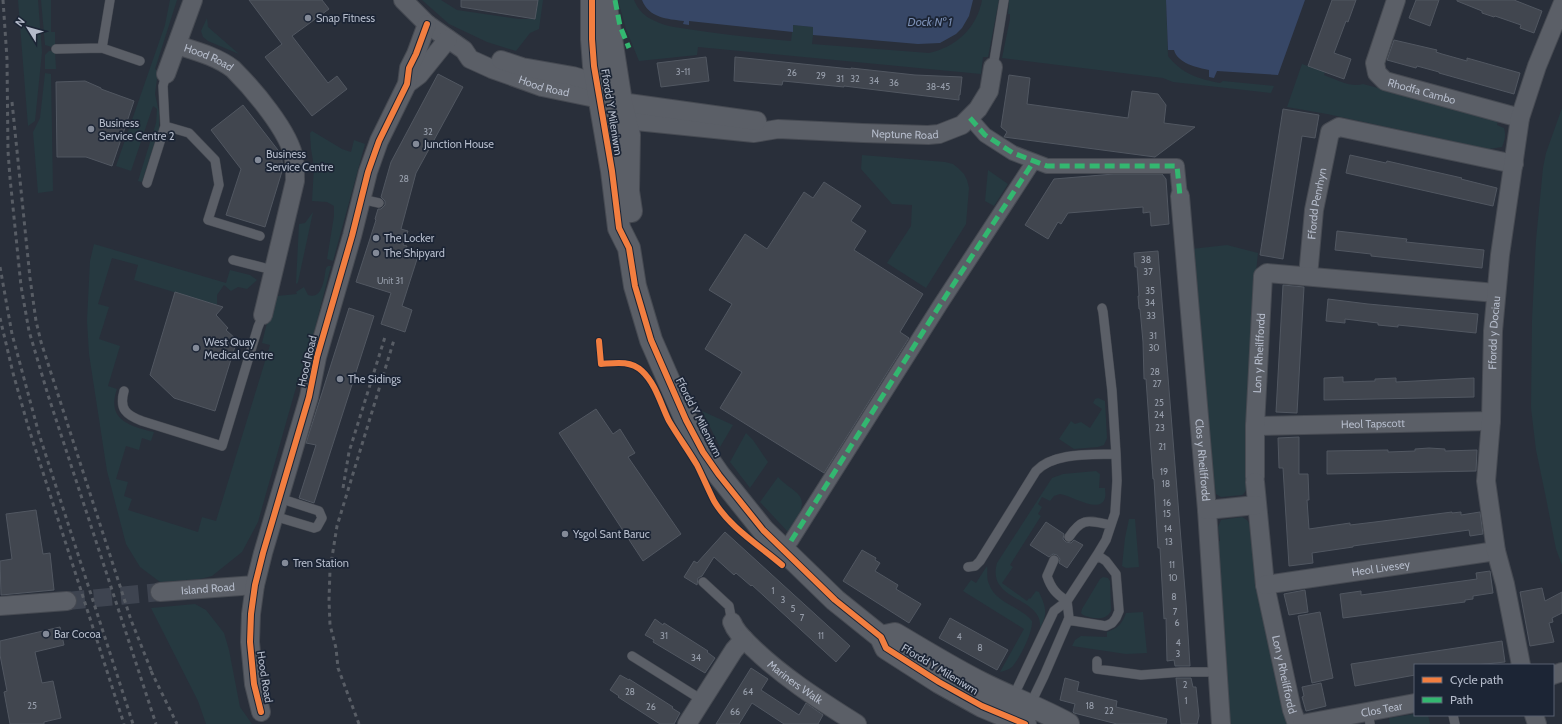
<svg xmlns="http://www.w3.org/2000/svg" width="1562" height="724" font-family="Cabin,sans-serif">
<rect width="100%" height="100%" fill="#292f3a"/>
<path fill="#263940" d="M18 0H38L42 52 35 121 28 126Z
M41 0H51V32H55V48L45 45Z
M170 0H177L155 69 158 71 155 94 159 112V129L142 182 138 181 156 123 157 109 153 106 131 171 116 166 165 25Z
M422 0H441L457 10 519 19H534L538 0H543L539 29 530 33 516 51 487 42 449 24Z
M618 0H634C638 10 645 17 655 21 667 27 681 28 694 30 726 35 759 38 791 41L793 25 814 27 812 44 929 53C956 47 977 28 982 0H999L988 57H983L981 74 698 47 697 55 639 61 626 29Z
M1009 0H1166L1168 56C1182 74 1199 79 1220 83L1223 81 1274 86 1271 93 1173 82 1163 78 1002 58 1010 19V14H1008Z
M207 18 208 27 239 54 208 41 203 37 201 31Z
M49 51H55L56 69H45V55Z
M1302 64 1325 72 1324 75C1335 79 1351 88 1363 84L1498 120 1497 125 1504 128C1506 135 1505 140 1502 147L1489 149 1327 114 1287 107Z
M45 73 51 74 53 191 38 193 33 132 40 118Z
M1562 108V565L1556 549 1546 498 1536 450 1531 408 1532 320 1536 240 1543 168 1546 153Z
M312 131 342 149 351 152 354 140 365 144 333 261 327 259 334 216V206L327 202 312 201 314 167 311 149 310 133Z
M862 155 945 162 953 164 958 168 964 174 967 180 969 188 966 224 926 288 887 263 911 226 912 205 892 204 861 169Z
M988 170 1008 184 994 206 985 201Z
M313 212 298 282 297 284 296 283 299 224 305 223Z
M94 244 226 283 230 270 250 275 257 280 247 289 238 287 231 291 224 285 217 295V305L134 280 138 265 112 258 98 304 109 307 99 339 120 346 108 386 117 389C106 420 130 426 154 432L151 441 142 438 139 450 126 446 116 479 128 482 124 496 132 499 128 510 198 532 202 517 216 521 270 345 262 343 274 295 277 296 297 294 296 292 304 287 308 295C323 300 324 278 326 268L328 266H331L313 336 295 391 258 522 242 552 212 576 200 579 160 582 140 567 126 544 107 471 89 354 87 321 90 261Z
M1227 245 1258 253 1253 300 1250 477 1246 478C1246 484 1248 491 1242 495L1221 497 1216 494 1215 487H1210L1191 249Z
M1098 398 1105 401 1107 438 1104 445 1098 447 1074 449 1059 439 1071 421 1075 424 1081 422 1090 428 1102 409 1093 403 1095 399Z
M702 411 733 425 720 447Z
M746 433 753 440 768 462 750 488 730 462Z
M1096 471 1100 474 1099 488H1105C1105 491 1106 495 1105 498 1100 515 1071 495 1060 494L1054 496 1050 501 1042 497 1038 504 1042 507 1038 514 1041 516 1010 565 1013 567 1002 583 1027 601 1029 598 1030 599 1036 591 1039 592C1046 608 1048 612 1040 629 1044 596 986 602 997 563L1052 478 1063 474Z
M778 477C784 484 792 488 798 494 809 506 794 522 788 532L760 502Z
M1242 517 1247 520 1249 523 1251 542H1256L1288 724H1229L1214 541H1220L1218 527 1221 520Z
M1129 519H1135L1139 567 1126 568 1122 566 1125 538Z
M987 566C988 571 986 578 989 584 995 603 1020 606 1032 621 1033 632 1020 658 1012 667 1008 670 1004 671 1000 672L1024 629 963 591 971 580 976 583Z
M1103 577 1108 578 1110 581 1111 611C1106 621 1092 619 1083 615L1081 613 1082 609 1100 579Z
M195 604 206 610 224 633 229 650 240 707 252 724H206L198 701 151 608Z
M1143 612 1147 653 1126 654 1072 646 1075 640 1081 636 1107 637V632C1118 628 1122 624 1126 613Z
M1415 714V715H1428L1430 724H1390L1389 718Z"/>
<path fill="#374766" d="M642 0H973L969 16 962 28 956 34 940 43 918 44 813 35V27L793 25V32L689 21V25L683 24 684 21C667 19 649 18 642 0Z
M1166 0H1305L1278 75 1217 71 1214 78 1209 77V70C1198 68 1177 63 1174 50H1168Z"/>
<path fill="#41464f" stroke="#515761" d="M249 0H322L329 9 292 36 328 83 337 76 347 89 312 116 265 57 282 44Z
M461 0H538L535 19 461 7Z
M1332 0H1356L1348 22 1346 21 1334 53 1351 59 1344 79 1308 66Z
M1416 0H1439L1430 26 1409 18Z
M1457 0H1514L1542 11 1534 33 1520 28 1521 25 1495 16 1494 17 1482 13V11L1457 1Z
M1394 40 1437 50 1436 52 1442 54 1467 61V58L1520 73 1514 94 1439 73V72L1417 66 1416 68 1387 60Z
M706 57 709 81 661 87 657 63Z
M735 57 851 69V68L915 75 962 77 960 95H959V100L844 86V87L783 81 782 85 734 81Z
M438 74 463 87 416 173 401 229 408 231 403 245 407 246 405 251 418 256 402 306 412 310 405 332 381 324 391 293 356 282 376 220 375 219 378 209H381L385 205V201L381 197 391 162Z
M1009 75 1030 78 1027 104 1128 118 1132 91 1158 94 1166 105 1164 123 1195 127 1155 157 1004 137 1007 132 1001 127Z
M85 81 101 88V89L134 101 112 166 86 157H57L56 82Z
M243 105 281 154 283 168 265 227 226 215 241 169 211 130Z
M1283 109 1319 115 1315 138 1302 136 1283 259 1260 255Z
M1350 155 1386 163 1387 161 1462 178 1461 179 1497 188 1493 206 1346 173Z
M1114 174H1162L1166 179 1169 224 1151 226 1150 212 1143 213V207L1068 213 1061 224 1058 222 1048 239 1025 225 1054 179Z
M824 182 861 206 851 221 866 231 854 250 923 294 900 332 909 338 824 473 720 408 742 372 705 349 732 304 709 290 745 234 767 249 804 192 813 198Z
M1337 231 1407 239 1406 242 1484 250 1482 268 1371 256V254L1335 250Z
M1158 251 1186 603 1190 666H1175L1174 660 1167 661 1166 618 1164 619 1160 548H1158L1154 479H1153L1146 379H1144L1143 342 1140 309H1139L1138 296H1139L1137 267H1135L1134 253Z
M1283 285 1304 287 1297 413 1276 412Z
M175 292 223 307 216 315 228 328 226 330 237 340 215 411 174 398 150 375Z
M1328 299 1368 304 1478 314 1476 333 1398 325V327L1378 325V323L1345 319V323L1326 321Z
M349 308 374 316 314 503 299 498 316 445 306 443Z
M1343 377V382L1375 381V379L1396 378V382L1474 378V397L1324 400V378Z
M596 409 613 434 620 429 635 453 628 457 681 534 643 561 559 433Z
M1299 437V474H1308L1309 500H1307L1309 529 1350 523V525L1375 522 1452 512V513L1461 512V515L1480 512 1483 534 1470 536 1469 530 1353 546V547L1312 553 1313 563 1289 566 1283 468H1279L1278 438Z
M1429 448 1445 449V451L1477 450 1476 471 1327 474V451L1388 450V452L1415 451V449Z
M36 510 43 554 50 553 54 590 1 595 0 561 12 559 6 514Z
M1046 522 1064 534 1063 539 1066 542 1071 543 1074 540 1083 545 1067 568 1059 563 1060 559 1057 555 1053 554 1049 557 1030 545Z
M725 532 850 646 836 662 752 585 751 586 736 573 734 575 714 557 702 576 698 578 697 585 684 577 694 561 697 563Z
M862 550 876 558 875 560 880 563 875 571 898 585 896 589 921 604 909 623 843 581Z
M1490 571 1493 593 1473 596V599L1465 600V602L1343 618 1340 594 1361 591V595L1477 579 1476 573Z
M1542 588 1545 601 1562 592V613L1552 618 1553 622 1549 623 1554 642 1530 646 1520 592Z
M1305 590 1308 612 1289 615 1284 594Z
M1320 612 1333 678 1312 683 1298 616Z
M950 618 1008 650 997 670 939 638Z
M655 619 663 625 664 623 708 651 707 652 715 658 705 673 653 642 654 640 645 635Z
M60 627 64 645 35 652 42 683 53 681 61 718 44 722V724H10L4 692 7 691 0 655V641Z
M1502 641 1505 662 1475 665H1415V675L1355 686 1351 664Z
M751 668 768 679 761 690 799 715 806 703 823 715 818 724H784L752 703 739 724H716Z
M620 675 629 680V679L673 707 672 708 680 713 674 724H660L618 697 619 696 610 690Z
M1065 678 1079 682 1077 691 1117 701 1116 707 1167 719 1166 724H1117L1074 713 1073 712 1075 704 1060 700Z
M1176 678H1191L1193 687H1196L1199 716 1197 724H1181Z
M1321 683 1326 706 1306 711 1302 697 1304 696 1302 687Z"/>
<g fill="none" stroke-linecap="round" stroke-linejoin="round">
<path stroke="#3e4450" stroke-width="18" stroke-dasharray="18 9" stroke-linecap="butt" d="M67 601 160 592"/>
<g stroke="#464a52" stroke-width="10">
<path id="service" d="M110 0 102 48 140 61
M56 49 102 48
M993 67 1004 0
M165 126 189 133 215 160 219 185 208 220 260 236
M147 183 165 126 163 86 166 74
M361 199 379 203
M233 260 273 270
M124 391C119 409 126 415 142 421L222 446 258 327 263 315
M274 516 314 528 317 527 322 518 319 511 279 498
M1069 537C1083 516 1089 521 1111 525
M1054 560 1047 576C1051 588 1056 594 1067 601
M968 567 975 566 980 561 1036 471C1054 452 1091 455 1116 454
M703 582 729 606 732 622
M1068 620 1106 626 1112 623 1116 618 1119 611 1116 574 1106 561 1097 555
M632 656 702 700
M1097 661V669L1141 675 1181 672H1218
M1013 697 1054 611 1067 601 1097 555 1106 540 1115 513 1117 481 1116 454 1112 391 1103 312 1102 308
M1030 705 1044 676 1069 618 1067 601
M1368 711 1370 724
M1453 715 1455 724"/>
</g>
<g stroke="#464a52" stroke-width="16">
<path id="pedestrian" d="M970 118 985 135 1013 153 1047 166H1177L1180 196
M791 541 940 305 1034 161"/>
</g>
<g stroke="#464a52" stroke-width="20">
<g id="minor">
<path id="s1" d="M403 0 427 24 464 50 470 59 492 69 542 87 600 99 626 120 754 133 778 129 863 133 928 135 939 134 962 125 978 109 989 91 993 67"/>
<path id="s2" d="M1396 0 1375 63 1377 73 1385 81 1520 118"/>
<path id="s3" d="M177 45C196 51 218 57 233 69 253 89 290 132 294 159 295 166 295 174 295 181L263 315"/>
<path d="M501 60 522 67 573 76 597 83 621 102 757 121"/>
<path d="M166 74 193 0"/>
<path d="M407 84 419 75 448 39"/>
<path id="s4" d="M1180 196 1207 510 1221 724"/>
<path id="s5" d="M1308 276 1314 210 1330 132 1339 127 1514 164"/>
<path id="s6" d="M1255 426 1491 421"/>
<path id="s7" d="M1255 477V426L1263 276 1267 273 1496 293"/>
<path id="s8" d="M1255 482 1265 585 1292 710 1297 724"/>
<path d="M1207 510 1256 505"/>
<path id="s9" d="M1265 585 1496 551"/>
<path id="s10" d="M160 592 255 585"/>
<path d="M0 606 67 601"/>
<path id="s11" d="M732 622C736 633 745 640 753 648 784 678 821 701 857 724"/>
<path id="s12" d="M1521 665 1505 584 1496 551 1486 481 1491 421 1493 331 1500 255 1520 118 1537 66 1562 5"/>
<path d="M1553 675 1562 672"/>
<path d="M261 712 254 684 250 642 251 614 255 585 263 553 309 397 317 357 352 236 368 172 379 141 407 84 409 68 416 54 427 24"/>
<path d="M1534 715 1537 724"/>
<path d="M687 724 734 650 744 639"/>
<path id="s13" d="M1302 724 1415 703"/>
</g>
</g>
<g stroke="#464a52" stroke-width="24">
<path id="tertiary" d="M592 0V39L594 66 612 171 619 228 629 248 635 286 651 340 686 420 703 452 719 475 763 530 835 600 881 637 886 648 939 682 964 696 982 706 1025 724
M605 0 621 102 629 135 628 191 631 211
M881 637 895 634C924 651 953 669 983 684 1011 698 1041 709 1068 724"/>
</g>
<use href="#service" stroke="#5b5f67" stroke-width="9"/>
<use href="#pedestrian" stroke="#5b5f67" stroke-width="14"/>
<use href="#minor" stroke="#5b5f67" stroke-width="18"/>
<use href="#tertiary" stroke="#5b5f67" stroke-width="22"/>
<path stroke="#585d65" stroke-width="3" stroke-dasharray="4 4" stroke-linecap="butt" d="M3 0 7 59 8 151 10 178 21 286 29 331 48 395 156 724
M12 102 30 278 36 321 41 342 131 620 153 675
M0 267 12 334 39 434 133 724
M0 318 13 373 28 426 124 724
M343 488 349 452 385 337
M151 671 177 724
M359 724 338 668 336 648 330 625 329 600 330 570 337 526 394 340"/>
<path stroke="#33b770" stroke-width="5" stroke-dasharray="10 5" stroke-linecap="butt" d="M615 0 620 26 629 48
M970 118 985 135 1013 153 1047 166H1177L1180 196
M791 541 940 305 1034 161"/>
<g stroke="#1c2535" stroke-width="8">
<path id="cycleway" d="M592 0V39L594 66 612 171 619 228 629 248 635 286 651 340 686 420 703 452 719 475 763 530 835 600 881 637 886 648 939 682 964 696 982 706 1025 724
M599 341 601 364C615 363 630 360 642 371 656 384 661 405 669 421 678 436 688 450 697 465 703 477 708 489 714 501 730 528 759 545 782 565
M261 712 254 684 250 642 251 614 255 585 263 553 309 397 317 357 352 236 368 172 379 141 407 84 409 68 416 54 427 24"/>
</g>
<use href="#cycleway" stroke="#f27e40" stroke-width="6"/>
</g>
<g fill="#838a98" stroke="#1c2535" stroke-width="1.5">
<circle cx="308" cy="18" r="4"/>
<circle cx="91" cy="129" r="4"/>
<circle cx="416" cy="144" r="4"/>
<circle cx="258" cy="160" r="4"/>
<circle cx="376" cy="238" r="4"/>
<circle cx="376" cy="253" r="4"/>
<circle cx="196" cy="348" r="4"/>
<circle cx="340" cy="379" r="4"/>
<circle cx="565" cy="534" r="4"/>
<circle cx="285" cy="563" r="4"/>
<circle cx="46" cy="634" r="4"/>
</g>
<g text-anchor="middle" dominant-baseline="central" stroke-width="3.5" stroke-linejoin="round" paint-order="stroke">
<g font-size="9" fill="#979eab">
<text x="683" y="71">3-11</text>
<text x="792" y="72">26</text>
<text x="821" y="75">29</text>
<text x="840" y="78">31</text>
<text x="855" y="78">32</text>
<text x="874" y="80">34</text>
<text x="894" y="82">36</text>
<text x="938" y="86">38-45</text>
<text x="428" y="131">32</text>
<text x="404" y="178">28</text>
<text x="1146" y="259">38</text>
<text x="1148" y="271">37</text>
<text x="390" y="280">Unit 31</text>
<text x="1150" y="290">35</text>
<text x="1150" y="302">34</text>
<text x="1151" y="315">33</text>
<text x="1153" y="335">31</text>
<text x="1154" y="347">30</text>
<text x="1155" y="371">28</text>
<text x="1157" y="383">27</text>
<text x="1159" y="402">25</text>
<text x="1159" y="414">24</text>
<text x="1160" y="427">23</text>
<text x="1162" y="446">21</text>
<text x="1164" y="471">19</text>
<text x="1166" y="483">18</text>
<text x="1167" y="502">16</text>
<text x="1167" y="513">15</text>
<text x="1168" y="528">14</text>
<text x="1169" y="541">13</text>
<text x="1172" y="564">11</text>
<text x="1173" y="577">10</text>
<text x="773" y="590">1</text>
<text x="1174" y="596">8</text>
<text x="783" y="599">3</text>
<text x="793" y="608">5</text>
<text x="1175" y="611">7</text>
<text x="802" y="617">7</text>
<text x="1177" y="622">6</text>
<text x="664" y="635">31</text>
<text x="821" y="635">11</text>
<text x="959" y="636">4</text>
<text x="1178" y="642">4</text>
<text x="980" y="647">8</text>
<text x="1178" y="653">3</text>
<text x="696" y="657">34</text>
<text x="1185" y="684">2</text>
<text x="630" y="691">28</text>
<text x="748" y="691">64</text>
<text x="1186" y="700">1</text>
<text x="32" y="705">25</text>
<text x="1090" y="705">18</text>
<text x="651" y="706">26</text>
<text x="1109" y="710">22</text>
<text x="735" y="711">66</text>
</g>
<g font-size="11" fill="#b4bbca" stroke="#1c2535" text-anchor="start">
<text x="316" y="18">Snap Fitness</text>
<text x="99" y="123">Business<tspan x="99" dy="13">Service Centre 2</tspan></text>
<text x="424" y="144">Junction House</text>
<text x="266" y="154">Business<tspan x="266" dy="13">Service Centre</tspan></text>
<text x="384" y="238">The Locker</text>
<text x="384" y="253">The Shipyard</text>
<text x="204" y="342">West Quay<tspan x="204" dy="13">Medical Centre</tspan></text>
<text x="348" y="379">The Sidings</text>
<text x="573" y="534">Ysgol Sant Baruc</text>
<text x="293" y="563">Tren Station</text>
<text x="54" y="634">Bar Cocoa</text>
</g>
<g font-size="11" fill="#b4bbca" stroke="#1c2535">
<text stroke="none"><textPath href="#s3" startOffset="34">Hood Road</textPath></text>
<text stroke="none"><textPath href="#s1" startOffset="169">Hood Road</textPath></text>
<text stroke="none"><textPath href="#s2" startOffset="126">Rhodfa Cambo</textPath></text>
<text transform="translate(612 112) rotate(81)">Ffordd Y Mileniwm</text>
<text stroke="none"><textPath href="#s1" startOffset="540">Neptune Road</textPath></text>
<text stroke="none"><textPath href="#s5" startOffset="73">Ffordd Penrhyn</textPath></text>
<text stroke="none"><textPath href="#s12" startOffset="336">Ffordd y Dociau</textPath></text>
<text stroke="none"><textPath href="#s7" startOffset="124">Lon y Rheilffordd</textPath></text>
<text transform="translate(307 361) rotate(-77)">Hood Road</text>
<text transform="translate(699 417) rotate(63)">Ffordd Y Mileniwm</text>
<text stroke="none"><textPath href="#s6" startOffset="118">Heol Tapscott</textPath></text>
<text stroke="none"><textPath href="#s4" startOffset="265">Clos y Rheilffordd</textPath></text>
<text stroke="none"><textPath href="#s9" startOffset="117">Heol Livesey</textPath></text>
<text stroke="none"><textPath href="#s10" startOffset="48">Island Road</textPath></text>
<text transform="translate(940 669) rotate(31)">Ffordd Y Mileniwm</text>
<text stroke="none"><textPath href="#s8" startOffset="195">Lon y Rheilffordd</textPath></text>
<text transform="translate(265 677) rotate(81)">Hood Road</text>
<text stroke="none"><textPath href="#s11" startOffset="88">Mariners Walk</textPath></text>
<text stroke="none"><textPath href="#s13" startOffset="81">Clos Tear</textPath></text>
</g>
<g font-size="12" font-style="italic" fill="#7a8eb3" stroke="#1c2535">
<text x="930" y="21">Dock Nº 1</text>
</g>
</g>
<rect x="1414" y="664" width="140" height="52" fill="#1c2535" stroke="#596171"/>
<rect x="1422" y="677" width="20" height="6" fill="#f27e40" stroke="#596171"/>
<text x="1450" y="684" font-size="12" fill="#b4bbca">Cycle path</text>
<rect x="1422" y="697" width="20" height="6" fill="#33b770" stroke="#596171"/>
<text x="1450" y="704" font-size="12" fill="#b4bbca">Path</text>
<g transform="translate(28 28) rotate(307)" stroke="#1c2535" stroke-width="3" paint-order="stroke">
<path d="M0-3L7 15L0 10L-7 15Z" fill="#b4bbca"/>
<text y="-6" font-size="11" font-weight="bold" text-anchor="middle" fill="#b4bbca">N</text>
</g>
</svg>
